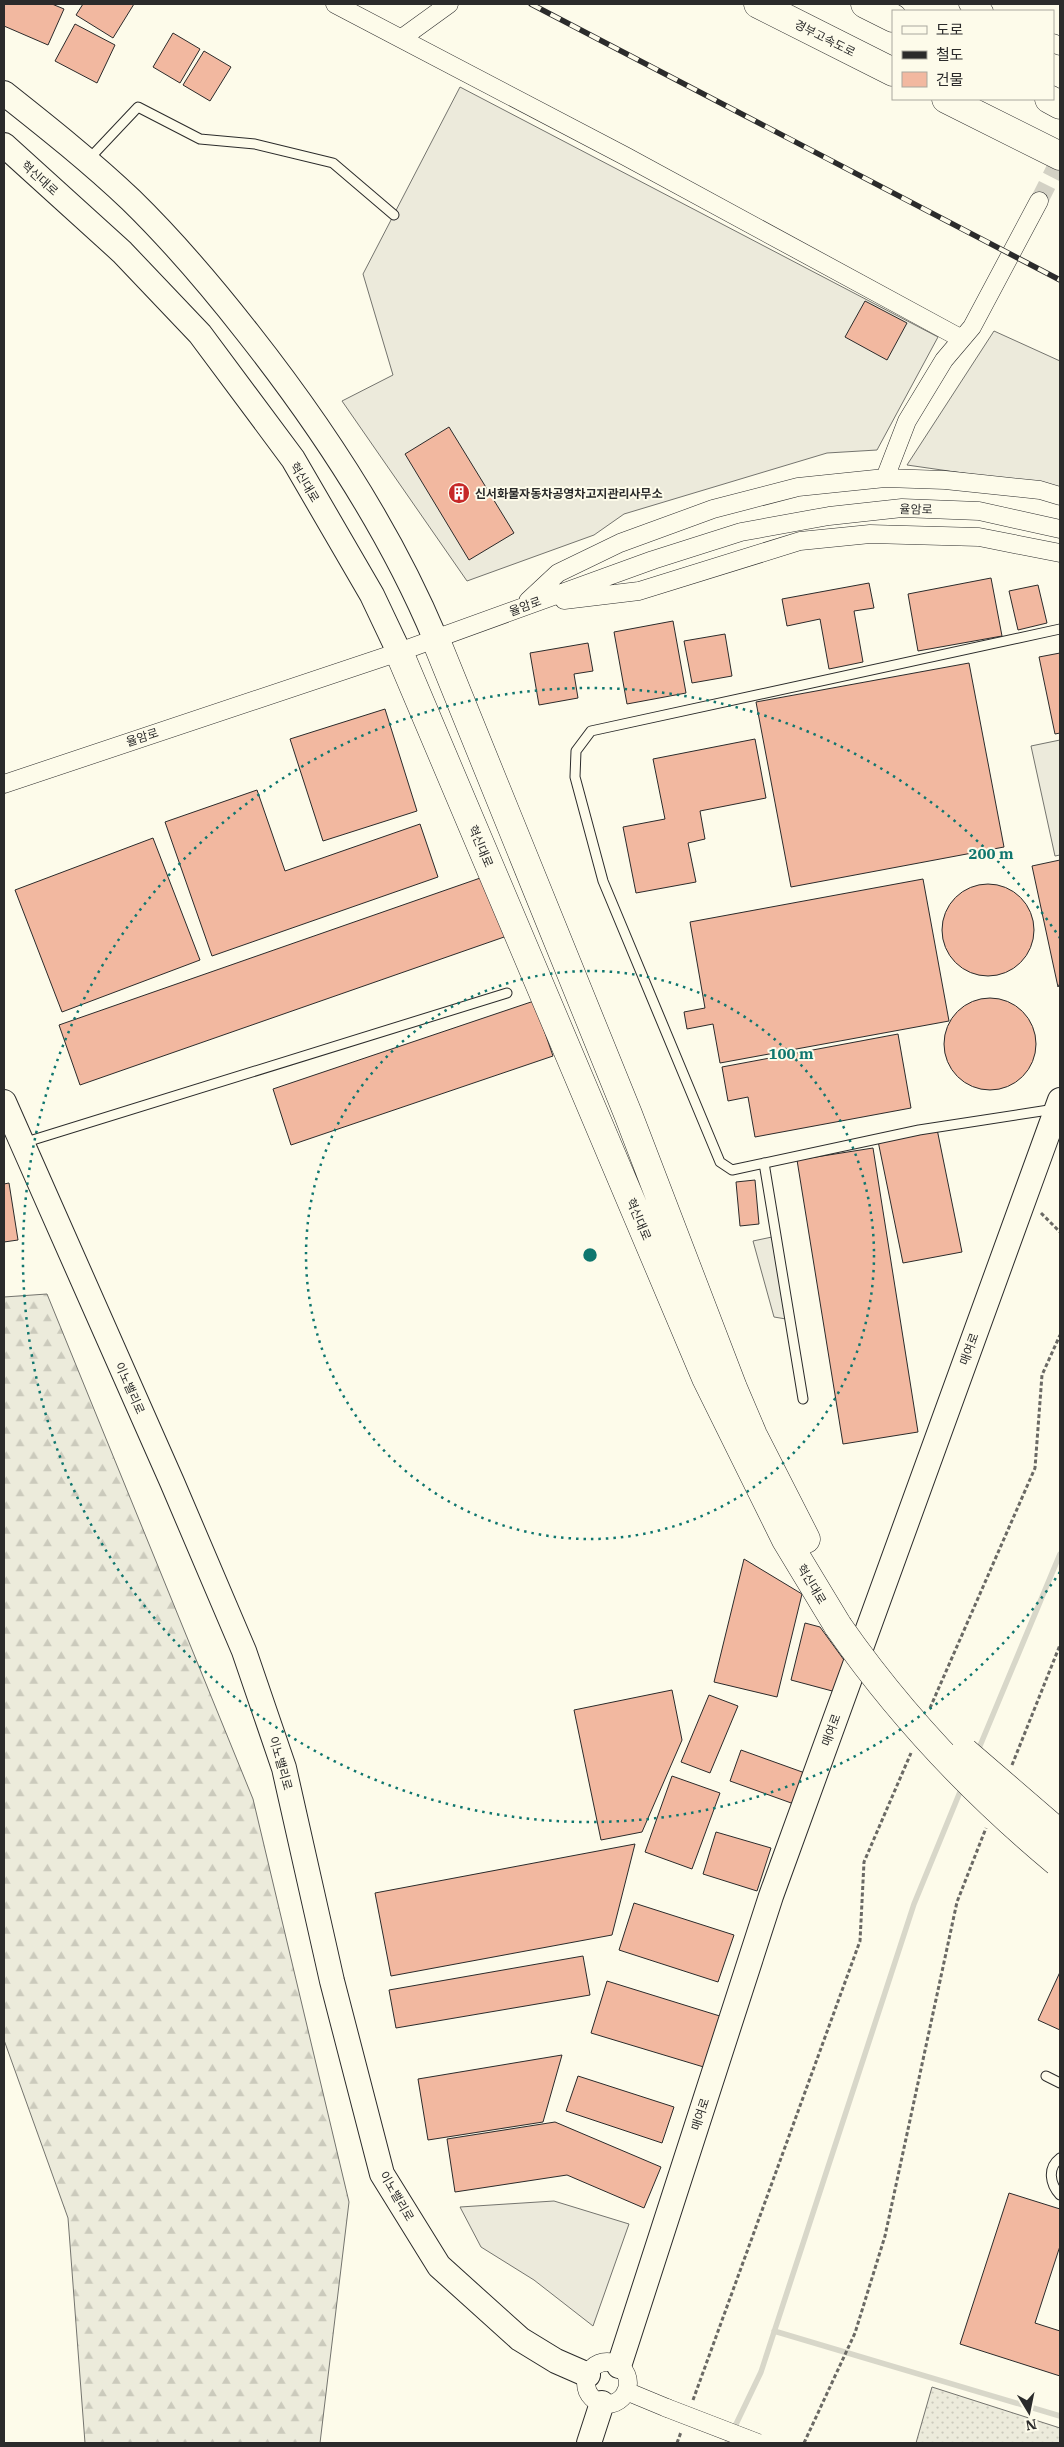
<svg xmlns="http://www.w3.org/2000/svg" width="1064" height="2447" font-family="'IBM Plex Serif','Noto Sans KR',serif">
<defs>
<pattern id="grass-dots" width="8" height="8" patternUnits="userSpaceOnUse" patternTransform="scale(1.25)"><rect width="8" height="8" fill="#ecebdb"/><path d="M2 2h.1M6 6h.1" fill="none" stroke="#cbcabc" stroke-width="1.8" stroke-linecap="round"/></pattern>
<pattern id="forest-firs" width="22" height="20" patternUnits="userSpaceOnUse" patternTransform="scale(1.25)"><rect width="22" height="20" fill="#ecebdb"/><path d="M5 1l3.5 6h-7zM16 11l3.5 6h-7z" fill="#cbcabc"/></pattern>
</defs>
<rect width="100%" height="100%" fill="#fdfbea"/>
<path fill="url(#grass-dots)" stroke="#74746e" d="M932 2387 1060 2428V2443H916Z"/>
<path fill="url(#forest-firs)" stroke="#74746e" d="M47 1294 253 1799 349 2202 320 2443H85L68 2218 4 2040V1297Z"/>
<path fill="#eceadb" stroke="#74746e" d="M460 87 938 337 877 450 827 453 624 514 594 535 467 581 342 401 393 375 363 274Z
M994 331 1060 361V487L907 465Z
M1060 740V855L1055 856 1031 746Z
M772 1237 786 1319 774 1317 753 1241Z
M554 2201 629 2224 593 2326 534 2280 481 2247 460 2207Z"/>
<g fill="none" stroke-linecap="round" stroke-linejoin="round">
<path stroke="#d8d7c9" stroke-width="5.5" d="M977 1753 1060 1554
M774 2331 1060 2416
M727 2443 761 2372 914 1904 962 1787"/>
</g>
<path fill="#f2b8a0" stroke="#2b2b2b" d="M4 4H52L64 9 48 45 4 26Z
M83 4H134L113 38 76 15Z
M75 24 115 45 97 83 55 61Z
M173 33 200 49 180 83 153 67Z
M204 51 231 67 210 101 183 85Z
M865 301 907 323 887 360 845 337Z
M449 427 514 533 469 560 405 454Z
M991 578 1002 636 918 651 908 594Z
M869 583 874 608 854 611 863 662 829 669 820 619 787 626 782 599Z
M1038 585 1047 623 1018 630 1009 591Z
M673 621 686 693 627 704 614 632Z
M725 634 732 676 692 683 684 641Z
M588 643 593 671 574 674 578 698 539 705 530 653Z
M1060 653V733L1055 734 1039 657Z
M969 663 1004 847 791 887 756 702Z
M385 709 417 811 323 841 290 739Z
M755 739 766 798 700 811 705 839 688 843 696 882 636 893 623 827 665 819 653 759Z
M257 790 285 871 420 824 438 877 212 956 165 822Z
M153 838 200 960 62 1012 15 890Z
M1060 860V983L1058 987 1032 866Z
M486 876 507 936 80 1085 59 1025Z
M923 879 949 1021 720 1063 713 1024 687 1029 684 1012 705 1008 690 922Z
M942 930a46 46 0 1 1 92 0a46 46 0 1 1-92 0Z
M944 1044a46 46 0 1 1 92 0a46 46 0 1 1-92 0Z
M534 1001 553 1056 291 1145 273 1089Z
M898 1034 911 1108 755 1137 748 1097 728 1101 722 1067Z
M937 1129 962 1252 903 1263 878 1141Z
M873 1148 918 1432 843 1444 797 1160Z
M755 1180 759 1224 740 1226 736 1182Z
M9 1183 18 1240 4 1242V1184Z
M744 1559 802 1594 777 1697 714 1682Z
M805 1623 820 1627 844 1660 836 1692 791 1680Z
M672 1690 682 1740 642 1832 601 1840 574 1710Z
M709 1695 738 1706 710 1773 681 1762Z
M741 1750 805 1773 794 1804 730 1781Z
M672 1776 720 1793 692 1869 645 1852Z
M716 1832 771 1848 757 1891 703 1874Z
M635 1844 612 1935 391 1976 375 1893Z
M634 1903 734 1935 718 1982 619 1950Z
M583 1956 590 1995 396 2028 389 1990Z
M1060 1972V2030L1038 2020Z
M607 1981 723 2017 707 2068 591 2033Z
M562 2055 543 2122 428 2140 418 2079Z
M578 2076 674 2107 662 2143 566 2111Z
M555 2122 661 2167 644 2208 567 2175 455 2192 447 2139Z
M1009 2193 1060 2209V2246L1035 2323 1060 2331V2376L960 2344Z"/>
<g fill="none" stroke-linecap="round" stroke-linejoin="round">
<path stroke="#d3d1c4" stroke-width="18" stroke-dasharray="18 9" stroke-linecap="butt" d="M1039 201 1060 159"/>
<g stroke="#2b2b2b" stroke-width="11">
<path id="lane" d="M88 160 138 107 200 139 255 144 333 163 394 215
M1055 1109 919 1130 732 1170 720 1162 603 881 575 777 576 751 591 731 1060 629
M23 1143 507 993
M764 1163 803 1399
M1046 2076 1060 2083
M1060 2158C1047 2168 1050 2184 1060 2195"/>
</g>
<g stroke="#2b2b2b" stroke-width="19">
<path id="street" d="M335 4 625 156 962 339
M968 4 984 11
M402 38 449 4
M1053 43 1060 46
M885 478 907 421 944 360 972 327 1039 201
M564 600 639 591 800 541 870 534 979 537 1060 553
M528 601 558 573 620 543 713 509 798 487 885 478 945 480 1040 490 1060 496
M4 784 399 652 653 560 741 532 829 516 902 508 979 511 1060 529
M586 2383a21 21 0 1 1 42 0a21 21 0 1 1-42 0Z
M626 2391 667 2408"/>
</g>
<g stroke="#2b2b2b" stroke-width="26">
<path id="secondary" d="M4 93C47 127 91 162 131 200 173 241 212 287 248 333 322 427 389 528 435 638
M4 145 122 252 200 334 293 459 372 595 399 652
M4 1102 172 1482 244 1651 284 1768 332 1981 382 2174 439 2266 520 2339 556 2361 588 2375
M619 2366 771 1896 1060 1100
M589 2443 602 2403"/>
</g>
<g stroke="#2b2b2b" stroke-width="29">
<path id="highway" d="M758 4 893 72
M865 4 893 18
M946 99 1060 156
M1049 99 1060 105
M435 638 628 1114 733 1388 753 1435 806 1539
M399 652 706 1378 786 1540 838 1626"/>
</g>
<path stroke="#6a6964" stroke-width="3" stroke-dasharray="4 2.5" stroke-linecap="butt" d="M1041 1213 1060 1232
M930 1708 1035 1468 1042 1375 1060 1335
M1012 1765 1060 1645
M693 2400 860 1941 864 1862 911 1753
M677 2443 681 2432
M804 2443 855 2333 885 2236 957 1902 986 1828"/>
<use href="#lane" stroke="#fdfbea" stroke-width="9"/>
<use href="#street" stroke="#fdfbea" stroke-width="18"/>
<use href="#secondary" stroke="#fdfbea" stroke-width="24"/>
<use href="#highway" stroke="#fdfbea" stroke-width="28"/>
<g stroke="#2b2b2b" stroke-width="5.5">
<path id="rail" d="M531 4 1060 280"/>
</g>
<use href="#rail" stroke="#fdfbea" stroke-width="4" stroke-dasharray="11" stroke-linecap="butt"/>
<g stroke="#2b2b2b" stroke-width="19" stroke-linecap="butt">
<path id="street-bridge" d="M667 2408 758 2443"/>
</g>
<g stroke="#2b2b2b" stroke-width="29" stroke-linecap="butt">
<path id="highway-bridge" d="M838 1626C900 1715 974 1793 1057 1862
M965 1752 1060 1834"/>
</g>
<use href="#street-bridge" stroke="#fdfbea" stroke-width="18"/>
<use href="#highway-bridge" stroke="#fdfbea" stroke-width="28"/>
</g>
<g fill="none" stroke="#0f766e" stroke-width="2.5" stroke-dasharray="2.5 5">
<circle cx="590" cy="1255" r="284"/>
<path d="M1060 1572A567 567 0 1 1 1060 938"/>
</g>
<defs>
<g id="building-disc" transform="scale(1.125)"><circle r="9.5" fill="#c62828" stroke="#fdfbea"/><path d="M-4-6H4V6H1V3H-1V6H-4ZM-2.5-4.3h1.7v1.8h-1.7ZM.8-4.3h1.7v1.8H.8ZM-2.5-1h1.7V.8h-1.7ZM.8-1h1.7V.8H.8Z" fill="#fff"/></g>
</defs>
<g fill-rule="evenodd">
<use href="#building-disc" x="459" y="493"/>
</g>
<g text-anchor="middle" dominant-baseline="central" stroke-width="4" stroke-linejoin="round" paint-order="stroke">
<g font-size="12" fill="#2b2b2b" stroke="#fdfbea">
<text transform="translate(825 38) rotate(27)">경부고속도로</text>
<text transform="translate(40 178) rotate(42)">혁신대로</text>
<text transform="translate(305 482) rotate(59)">혁신대로</text>
<text transform="translate(916 509) rotate(1)">율암로</text>
<text transform="translate(525 606) rotate(-20)">율암로</text>
<text transform="translate(142 737) rotate(-18)">율암로</text>
<text transform="translate(481 846) rotate(67)">혁신대로</text>
<text transform="translate(639 1219) rotate(67)">혁신대로</text>
<text transform="translate(969 1349) rotate(-70)">매여로</text>
<text transform="translate(130 1388) rotate(66)">이노밸리로</text>
<text transform="translate(812 1584) rotate(59)">혁신대로</text>
<text transform="translate(831 1730) rotate(-70)">매여로</text>
<text transform="translate(281 1763) rotate(74)">이노밸리로</text>
<text transform="translate(700 2114) rotate(-72)">매여로</text>
<text transform="translate(397 2196) rotate(60)">이노밸리로</text>
</g>
<g font-size="12" font-weight="bold" fill="#2b2b2b" stroke="#fdfbea" text-anchor="start">
<text x="475" y="493">신서화물자동차공영차고지관리사무소</text>
</g>
</g>
<circle cx="590" cy="1255" r="8" fill="#0f766e" stroke="#fdfbea" stroke-width="2.5"/>
<g font-size="15" text-anchor="middle" font-weight="bold" fill="#0f766e" stroke="#fdfbea" stroke-width="4" stroke-linejoin="round" paint-order="stroke">
<text x="991" y="859">200 m</text>
<text x="791" y="1059">100 m</text>
</g>
<rect width="1064" height="2447" fill="none" stroke="#2b2b2b" stroke-width="10"/>
<rect x="892" y="10" width="162" height="90" fill="#fdfbea" stroke="#a9a89e"/>
<rect x="902" y="26" width="25" height="8" fill="#fdfbea" stroke="#a9a89e"/>
<text x="936" y="35" font-size="15" fill="#2b2b2b">도로</text>
<rect x="902" y="51" width="25" height="8" fill="#2b2b2b" stroke="#a9a89e"/>
<text x="936" y="60" font-size="15" fill="#2b2b2b">철도</text>
<rect x="902" y="72" width="25" height="15" fill="#f2b8a0" stroke="#a9a89e"/>
<text x="936" y="85" font-size="15" fill="#2b2b2b">건물</text>
<g transform="translate(1029 2412) rotate(170)" stroke="#fdfbea" stroke-width="4" paint-order="stroke">
<path d="M0-4L9 19L0 12L-9 19Z" fill="#2b2b2b"/>
<text y="-8" font-size="14" font-weight="bold" text-anchor="middle" fill="#2b2b2b">N</text>
</g>
</svg>
